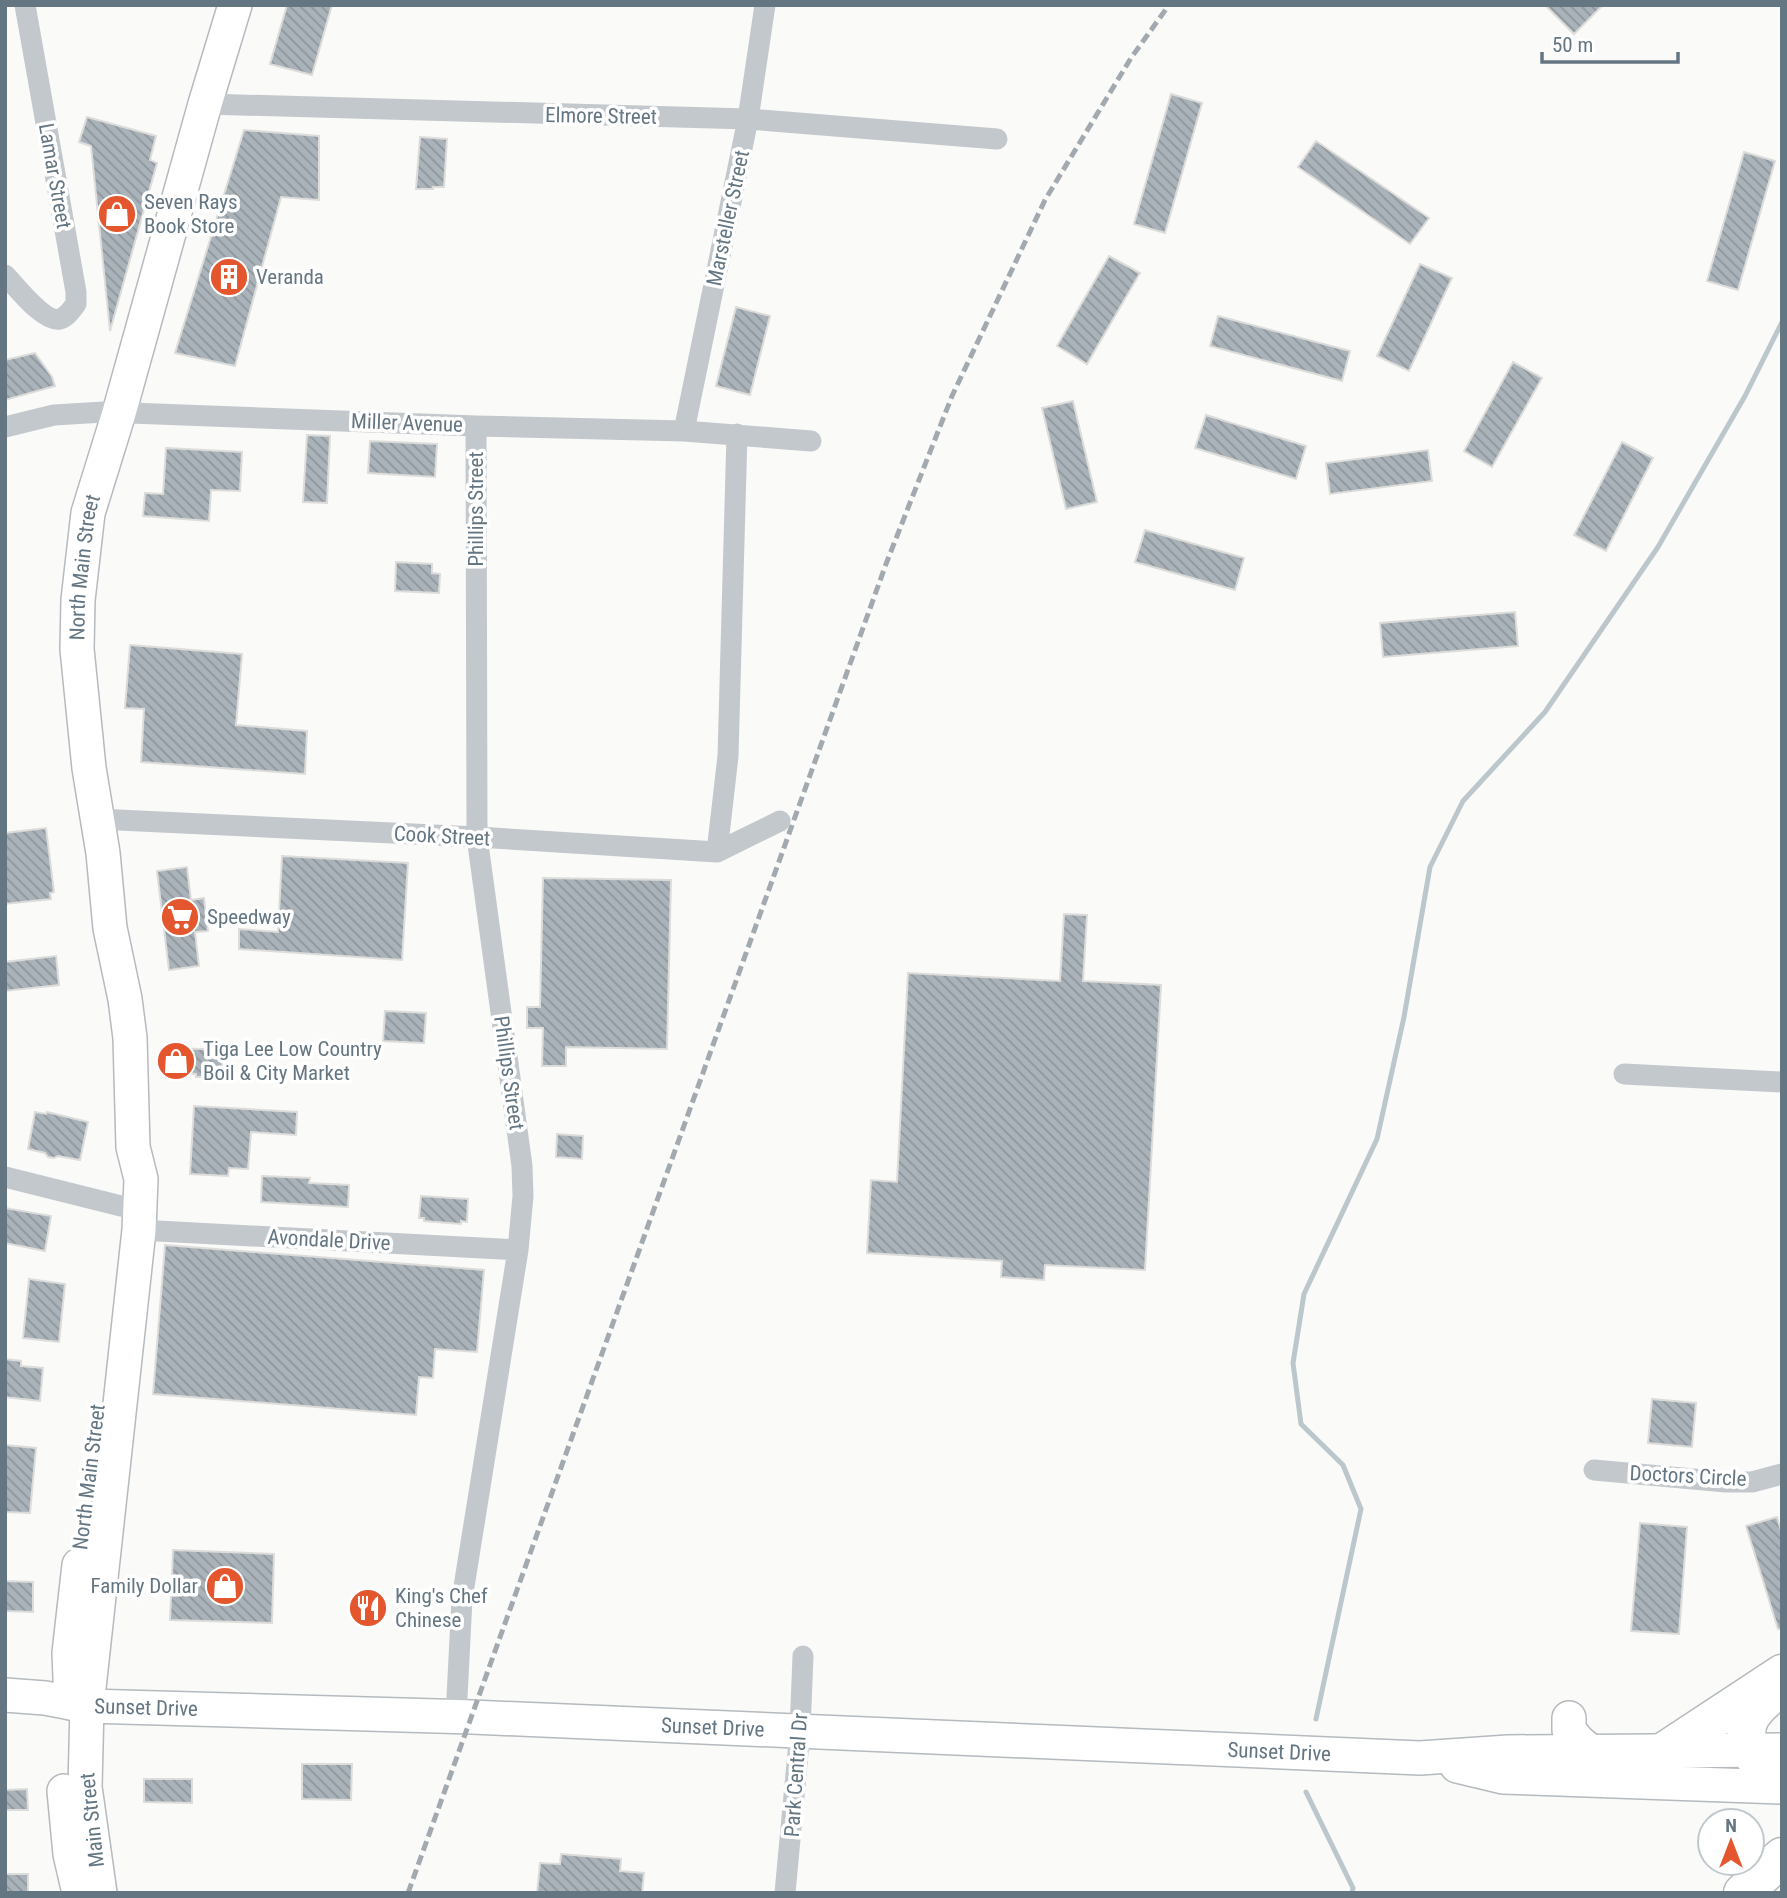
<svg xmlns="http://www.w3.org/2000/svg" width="1787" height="1898" font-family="'Roboto Condensed',sans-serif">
<defs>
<pattern id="building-back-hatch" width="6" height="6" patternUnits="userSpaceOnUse" patternTransform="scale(1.75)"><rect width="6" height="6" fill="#aab3b9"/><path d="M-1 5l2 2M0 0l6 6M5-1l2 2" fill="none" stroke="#8e969c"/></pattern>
</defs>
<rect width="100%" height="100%" fill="#fafaf8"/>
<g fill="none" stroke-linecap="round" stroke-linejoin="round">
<path stroke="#bbc7cb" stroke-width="5" d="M1316 1719 1361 1509 1343 1465 1301 1424 1293 1363 1304 1294 1377 1139 1404 1017 1430 867 1463 801 1545 712 1658 547 1745 396 1782 322
M1306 1792 1353 1888 1352 1893"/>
</g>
<path fill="url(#building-back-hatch)" stroke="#dcdcda" stroke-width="2" d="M287 5H332L312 75 270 64Z
M1545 5H1603L1574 34Z
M1171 94 1202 103 1165 233 1134 224Z
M87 117 156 136 150 160 157 163 110 331 91 146 79 142Z
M244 130 319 136V200L281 197 235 366 175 353Z
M420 137 447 139 444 187H433V189H416Z
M1316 141 1429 218 1410 244 1298 167Z
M1744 152 1775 161 1738 290 1707 281Z
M1109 256 1140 273 1087 364 1057 346Z
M1420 264 1452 278 1409 371 1377 356Z
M736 307 770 316 750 395 716 386Z
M1218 316 1350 351 1342 381 1210 346Z
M35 353 52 377 55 386 5 400V360Z
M1513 362 1542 378 1492 467 1464 451Z
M1073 401 1097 502 1066 509 1042 408Z
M1206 415 1306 446 1296 479 1195 448Z
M307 435 330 436 327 503 303 502Z
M370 441 437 444 435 477 368 473Z
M1622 442 1653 458 1606 551 1574 535Z
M166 448 242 452 240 491 211 490 209 521 143 516 145 493 163 494Z
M1428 450 1432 481 1330 494 1326 463Z
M1145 530 1244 558 1235 590 1135 562Z
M396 562 432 564V573L440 574 439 593 395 591Z
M1515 612 1518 646 1383 657 1380 623Z
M130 645 242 654 236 725 307 731 305 774 141 762 144 709 125 708Z
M46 828 54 892 50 893 51 899 5 904V833Z
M282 856 408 863 402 960 239 949V929L278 932Z
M187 867 191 900 204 898 208 931 195 932 199 966 169 970 157 871Z
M543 878 671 880 667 1049 566 1047V1066H542L543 1028H527V1007H540Z
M1064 914 1087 915 1083 981 1161 985 1145 1270 1045 1265 1044 1280 1001 1277 1002 1261 867 1253 871 1180 897 1182 908 973 1060 981Z
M56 956 59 985 5 991V962Z
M385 1011 426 1013 424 1043 383 1041Z
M177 1048 223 1050 222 1067 211 1066V1077H196V1074L181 1073V1071L176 1070Z
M194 1106 297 1112 296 1135 251 1132 248 1169 229 1168 228 1176 190 1174Z
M35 1112 46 1114 47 1112 88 1122 80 1160 58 1156 54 1158 48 1157 45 1153 28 1149Z
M557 1134 583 1136 582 1159 556 1157Z
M262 1176 310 1178 309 1183 349 1185 348 1207 261 1202Z
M421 1196 468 1199 467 1222 461 1221V1224L424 1221V1218H419Z
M5 1208 51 1216 45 1251 5 1243Z
M165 1245 484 1270 477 1352 435 1349 433 1378 419 1377 416 1415 153 1394Z
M29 1279 65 1284 59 1342 23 1338Z
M5 1359 21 1361V1366L43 1368 40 1401 5 1397Z
M1652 1399 1696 1403 1692 1447 1648 1443Z
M5 1445 36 1448 30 1513 5 1512Z
M1777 1517 1782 1534V1629H1778L1746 1526Z
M1640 1523 1687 1527 1679 1634 1631 1631Z
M173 1550 274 1554 272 1623 170 1620Z
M5 1581 33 1582V1612L5 1611Z
M302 1764H352L351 1800 302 1799Z
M144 1779H192V1803L144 1802Z
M27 1789 28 1810H5V1790Z
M561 1854 621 1859 620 1871 644 1873 642 1893H537L540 1863 560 1864Z
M5 1874H28V1893H5Z"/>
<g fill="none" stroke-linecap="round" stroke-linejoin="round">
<g stroke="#b5babe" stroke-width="36">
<g id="primary">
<path id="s1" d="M5 1695 45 1698 87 1706 472 1717 1420 1758 1508 1752 1782 1750"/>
<path d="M71 1703 69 1653 79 1565"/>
<path d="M1569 1718V1730L1579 1742 1590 1751"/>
<path d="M1457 1766 1503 1777 1782 1787"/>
<path d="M64 1791 70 1854 79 1893"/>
<path id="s2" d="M100 1893 85 1787 87 1706 139 1230 141 1179 133 1147 130 1038 125 999 110 928 103 853 89 768 77 649 78 600 88 513 119 413 205 104 235 5"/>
</g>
</g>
<g stroke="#b4b9bd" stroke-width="41">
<path id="highway" d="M1778 1689C1767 1698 1753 1708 1748 1722 1740 1747 1761 1770 1782 1779
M1665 1751 1782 1674
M1743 1893 1782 1857"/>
</g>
<path stroke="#c3c8cc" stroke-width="21" d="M205 104 748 119 997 139
M5 275C16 286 44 323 60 319 67 317 72 309 76 304V292L25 5
M5 427 54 415 104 412 476 426 684 431 811 441
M684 431 748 119 765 5
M97 819 477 837 717 852 780 821
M717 852 728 756 737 434
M1624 1074 1782 1082
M5 1177 121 1206
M139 1230 518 1250
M1594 1470 1726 1482H1752L1782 1474
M456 1717 462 1599 518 1250 523 1196 522 1166 477 837 476 426
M785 1893 800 1731 803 1656"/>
<use href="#primary" stroke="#fff" stroke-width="33"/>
<use href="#highway" stroke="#fff" stroke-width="38"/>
<path stroke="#a2aab0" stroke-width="5" stroke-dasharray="10 5" stroke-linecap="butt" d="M408 1893 886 564 952 396 1045 200 1131 58 1169 5"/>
</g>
<defs>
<g id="shop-disc" transform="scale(2.0125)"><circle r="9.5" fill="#e4572e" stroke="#fff"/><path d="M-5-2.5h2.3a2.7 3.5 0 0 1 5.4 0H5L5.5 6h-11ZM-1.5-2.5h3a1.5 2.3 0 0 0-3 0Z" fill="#fff"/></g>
<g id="building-disc" transform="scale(2.0125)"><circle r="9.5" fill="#e4572e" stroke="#fff"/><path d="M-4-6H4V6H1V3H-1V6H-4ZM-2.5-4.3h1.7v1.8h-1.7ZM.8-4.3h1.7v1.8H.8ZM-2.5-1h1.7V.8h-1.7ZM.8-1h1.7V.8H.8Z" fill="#fff"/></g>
<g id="supermarket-disc" transform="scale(2.0125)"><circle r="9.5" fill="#e4572e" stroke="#fff"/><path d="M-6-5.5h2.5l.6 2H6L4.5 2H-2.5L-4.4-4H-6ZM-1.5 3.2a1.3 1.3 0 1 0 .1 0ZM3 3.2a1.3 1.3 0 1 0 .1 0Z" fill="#fff"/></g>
<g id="restaurant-disc" transform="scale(2.0125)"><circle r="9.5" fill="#e4572e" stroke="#fff"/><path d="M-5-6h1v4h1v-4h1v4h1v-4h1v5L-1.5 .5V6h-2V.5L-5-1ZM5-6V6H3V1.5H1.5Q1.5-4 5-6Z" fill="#fff"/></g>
</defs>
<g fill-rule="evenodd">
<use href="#shop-disc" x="117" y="214"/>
<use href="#building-disc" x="229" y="277"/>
<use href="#supermarket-disc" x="180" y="917"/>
<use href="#shop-disc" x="176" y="1061"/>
<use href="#shop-disc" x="225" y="1586"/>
<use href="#restaurant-disc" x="368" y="1608"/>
</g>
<g text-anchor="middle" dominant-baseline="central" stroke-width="7" stroke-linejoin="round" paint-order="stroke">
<g font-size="21" fill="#657683" stroke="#fff">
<text transform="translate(601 116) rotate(1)">Elmore Street</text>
<text transform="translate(55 176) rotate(80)">Lamar Street</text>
<text transform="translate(728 218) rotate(-78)">Marsteller Street</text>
<text transform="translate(407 423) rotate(2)">Miller Avenue</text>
<text transform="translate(476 509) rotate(-90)">Phillips Street</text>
<text stroke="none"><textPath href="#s2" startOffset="1335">North Main Street</textPath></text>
<text transform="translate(442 836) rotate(3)">Cook Street</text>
<text transform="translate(509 1073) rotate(82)">Phillips Street</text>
<text transform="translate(329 1240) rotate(3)">Avondale Drive</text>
<text transform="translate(1688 1476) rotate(3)">Doctors Circle</text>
<text transform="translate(89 1477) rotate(-83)">North Main Street</text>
<text stroke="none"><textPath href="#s1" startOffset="142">Sunset Drive</textPath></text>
<text stroke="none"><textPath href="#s1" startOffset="709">Sunset Drive</textPath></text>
<text stroke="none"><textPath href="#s1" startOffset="1276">Sunset Drive</textPath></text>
<text transform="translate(796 1775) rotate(-86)">Park Central Dr</text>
<text transform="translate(92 1820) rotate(-96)">Main Street</text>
</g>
<g font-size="21" fill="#657683" stroke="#fff" text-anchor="start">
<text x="144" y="202">Seven Rays<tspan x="144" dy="24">Book Store</tspan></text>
<text x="256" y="277">Veranda</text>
<text x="207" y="917">Speedway</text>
<text x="203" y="1049">Tiga Lee Low Country<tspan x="203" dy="24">Boil &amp; City Market</tspan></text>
<text x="198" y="1586" text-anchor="end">Family Dollar</text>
<text x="395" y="1596">King's Chef<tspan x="395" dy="24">Chinese</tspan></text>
</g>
</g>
<rect width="1787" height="1898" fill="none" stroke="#657683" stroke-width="14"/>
<g transform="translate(1731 1842)"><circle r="33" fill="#ffffff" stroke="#c1c8cd" stroke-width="2"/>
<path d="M0-5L12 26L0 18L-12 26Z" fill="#e4572e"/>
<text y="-10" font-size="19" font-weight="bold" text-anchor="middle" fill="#657683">N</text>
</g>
<path d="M1542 52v10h136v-10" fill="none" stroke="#657683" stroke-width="3.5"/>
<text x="1552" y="52" font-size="21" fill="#657683" stroke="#ffffff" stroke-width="5" paint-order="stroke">50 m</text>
</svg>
